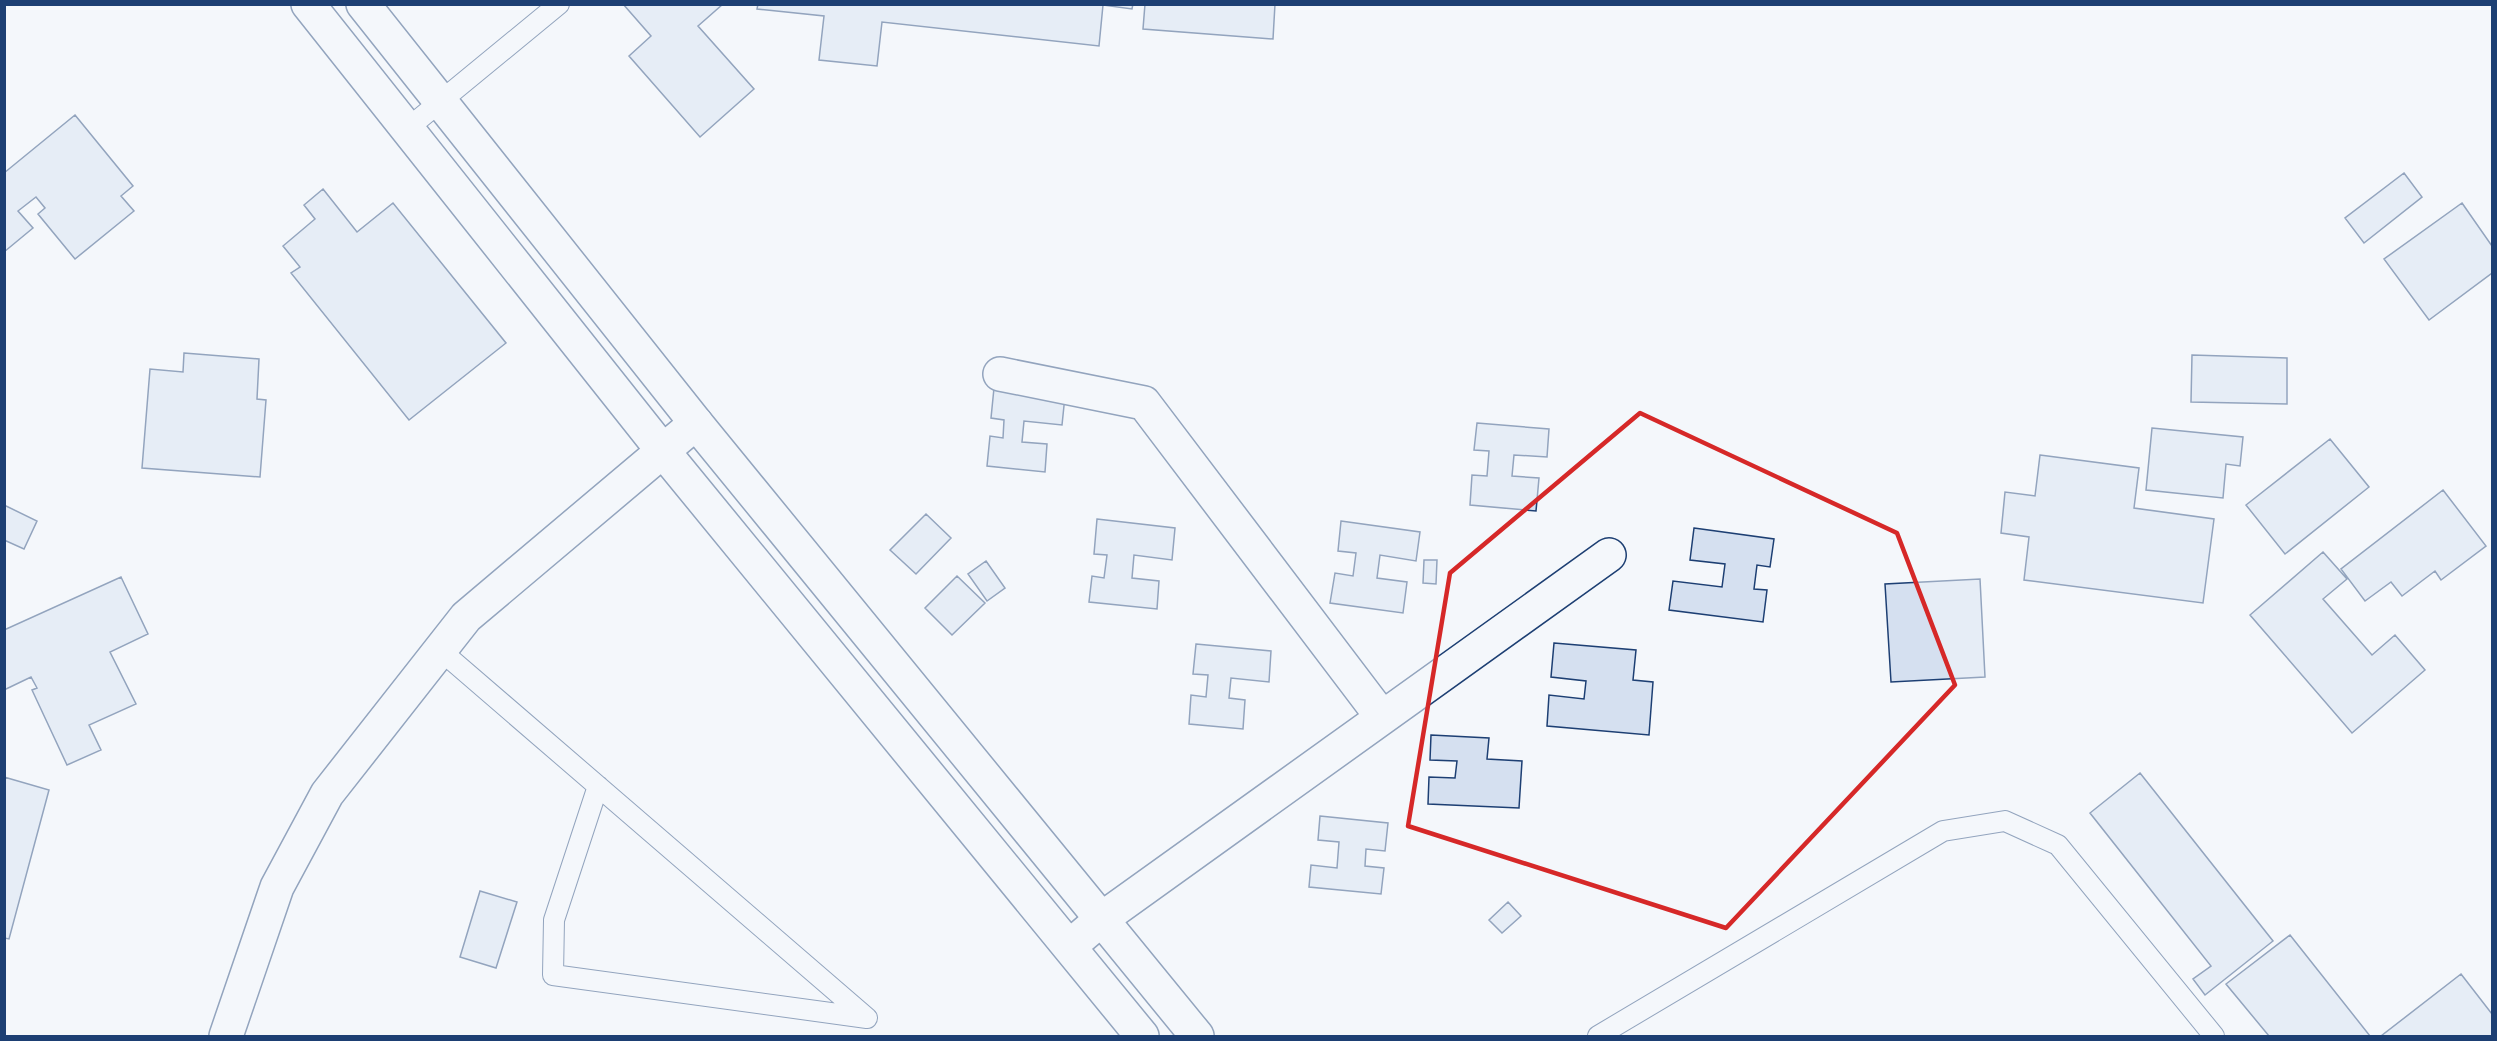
<svg xmlns="http://www.w3.org/2000/svg" width="2497" height="1041" font-family="'PT Sans',sans-serif">
<rect width="100%" height="100%" fill="#f4f7fb"/>
<path fill="#d5e0f0" stroke="#1d3f73" stroke-width="1.5" d="M623 4H723L698 26 754 89 700 137 629 56 651 36Z
M758 4H1133L1132 9 1103 5 1099 46 882 22 877 66 819 60 824 16 757 9Z
M1145 4H1275L1273 39 1143 29Z
M75 115 133 186 121 196 134 211 75 259 38 214 45 208 36 197 18 211 33 228 4 252V173Z
M2404 173 2422 197 2364 243 2345 218Z
M323 189 357 232 393 203 506 343 409 420 291 273 300 267 283 246 315 219 304 205Z
M2462 203 2492 246V273L2429 320 2384 259Z
M184 353 259 359 257 399 266 400 260 477 142 468 150 369 183 372Z
M2192 355 2287 358V404L2191 402Z
M994 388 1065 396 1062 425 1024 421 1022 442 1047 444 1045 472 987 466 990 436 1003 438 1004 420 991 418Z
M1477 423 1549 429 1547 457 1514 455 1512 476 1539 478 1536 511 1470 505 1472 475 1487 476 1489 451 1474 450Z
M2152 428 2243 437 2240 466 2226 464 2223 498 2146 490Z
M2330 439 2369 487 2285 554 2246 505Z
M2040 455 2139 468 2134 508 2214 519 2203 603 2024 580 2029 537 2001 533 2005 492 2035 496Z
M2443 490 2486 546 2441 580 2435 571 2402 596 2391 582 2365 601 2341 569Z
M4 505 37 521 24 549 4 540Z
M926 514 951 538 916 574 890 550Z
M1097 519 1175 528 1172 560 1134 555 1132 578 1159 581 1157 609 1089 602 1092 576 1104 578 1107 555 1094 554Z
M1341 521 1420 532 1416 561 1380 555 1377 578 1407 582 1403 613 1330 603 1335 573 1353 576 1356 553 1338 551Z
M1694 528 1774 539 1770 567 1757 565 1754 589 1767 590 1763 622 1669 610 1673 581 1722 587 1725 564 1690 560Z
M2323 552 2347 579 2323 599 2372 655 2395 635 2425 670 2352 733 2250 615Z
M1424 560H1437L1436 584 1423 583Z
M986 561 1005 588 987 601 968 574Z
M957 576 985 603 952 635 925 608Z
M121 577 148 634 110 652 136 704 89 725 101 750 67 765 32 690 37 688 31 677 4 690V630Z
M1980 579 1985 677 1891 682 1885 584Z
M1554 643 1636 650 1633 680 1653 682 1649 735 1547 726 1549 695 1584 699 1586 681 1551 677Z
M1196 644 1271 651 1269 682 1231 678 1229 698 1245 700 1243 729 1189 724 1191 695 1206 697 1208 675 1193 674Z
M1431 735 1489 738 1487 759 1522 761 1519 808 1428 804 1429 777 1455 778 1457 761 1430 760Z
M2140 773 2273 941 2205 995 2193 979 2211 966 2090 813Z
M4 777 49 790 9 939 4 938Z
M1320 816 1388 823 1385 851 1366 849 1365 866 1384 868 1381 894 1309 887 1311 865 1337 868 1339 842 1318 840Z
M480 891 517 902 496 968 460 957Z
M1508 902 1521 916 1502 933 1489 920Z
M2290 935 2370 1036H2269L2226 984Z
M2461 974 2492 1014V1036H2381Z"/>
<g fill="none" stroke-linecap="round" stroke-linejoin="round">
<g stroke="#1d3f73" stroke-width="22">
<path id="lane" d="M407 129 559 4
M440 650 867 1018 553 975 554 920 598 786
M1598 1036 1943 831 2005 821 2058 845 2214 1036"/>
</g>
<g stroke="#1d3f73" stroke-width="36">
<path id="street" d="M1000 374 1144 403 1382 717
M1070 946 1103 918 1609 555
M226 1036 277 887 327 794 466 617 696 423"/>
</g>
<g stroke="#1d3f73" stroke-width="36">
<path id="highway" d="M308 4 663 451 1142 1036
M363 4 696 423 1197 1036"/>
</g>
<use href="#lane" stroke="#f4f7fb" stroke-width="20"/>
<use href="#street" stroke="#f4f7fb" stroke-width="33"/>
<use href="#highway" stroke="#f4f7fb" stroke-width="33"/>
</g>
<path d="M0 0H2497V1041H0ZM1640 413 1897 533 1955 685 1726 928 1408 826 1450 573Z" fill="#f4f7fb" fill-opacity=".55" fill-rule="evenodd"/>
<path fill="none" stroke="#d62828" stroke-width="4.5" stroke-linejoin="round" d="M1640 413 1897 533 1955 685 1726 928 1408 826 1450 573Z"/>
<rect width="2497" height="1041" fill="none" stroke="#1d3f73" stroke-width="12"/>
</svg>
